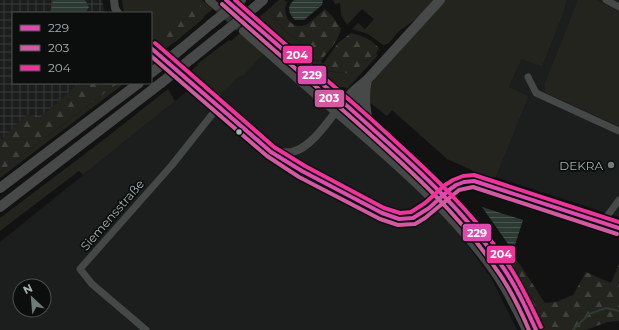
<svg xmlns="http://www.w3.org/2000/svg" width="619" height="330" font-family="Montserrat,sans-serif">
<defs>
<pattern id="industrial-grid" width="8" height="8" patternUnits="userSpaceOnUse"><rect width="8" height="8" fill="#1c1d1d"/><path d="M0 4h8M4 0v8" fill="none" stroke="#3a3b3b"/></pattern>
<pattern id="forest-firs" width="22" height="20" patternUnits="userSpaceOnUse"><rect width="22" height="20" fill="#23241e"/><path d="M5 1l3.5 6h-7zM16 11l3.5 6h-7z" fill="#40413c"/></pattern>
<pattern id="water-rules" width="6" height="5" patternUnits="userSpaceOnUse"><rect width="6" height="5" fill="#2d3a33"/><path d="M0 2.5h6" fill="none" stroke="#48544e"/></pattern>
</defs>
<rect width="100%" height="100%" fill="#121212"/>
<path fill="#1c1d1d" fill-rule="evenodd" d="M567 0H619V217L496 177 529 96 509 87 522 58 542 67 564 12Z
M250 42 336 115 429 201 455 228 491 278 517 330H0V242L171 104ZM20 286H44V310H20Z"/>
<path fill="url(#industrial-grid)" d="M0 0H102L105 13H13V83H79L41 117 7 135 0 141Z"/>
<path fill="#23241e" d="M122 0H202L213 9 203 17 204 18 174 43H173L161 53 151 44V13H124Z
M279 0H284L269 13 274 16 285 31 299 41 304 49 315 60 321 61 328 71 350 74 376 54 378 55 347 89 344 87H337L335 90 255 21Z
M333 0H435L419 17 399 31 388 44 383 45 368 34 352 29 358 23 365 29 374 19 362 9 347 25 341 15 340 3 335 4Z
M445 0H567L564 12 542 67 522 59 509 87 529 96 496 177H487L447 159 392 110 387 116 369 102 370 86 374 80Z
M578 0H597L619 12V126L548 94 545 91V83Z
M240 33 264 53 243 76 238 77 219 97 210 91 207 94 186 75 198 65 197 64 229 40 231 41Z
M118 83H125L0 178V172Z
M168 89 175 101 83 175 79 171 0 231V218L98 144Z"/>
<path fill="url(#forest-firs)" d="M284 0 286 2 288 1C280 13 290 30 305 25 312 22 319 14 325 9L333 17 341 29C338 42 328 51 321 61L315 60 304 49 299 41 285 31 274 16 269 13Z
M201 5 199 18 176 38 159 40V37L195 6Z
M351 33C363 36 371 39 379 48L376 54 350 74 328 71 323 64 338 43Z
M79 83H118L0 172V141L27 114 41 117Z
M504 249C515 252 537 292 545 303L556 302 573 295 586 272 611 283 619 264V321L607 322 586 330H543C538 321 536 310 531 301 522 284 508 270 501 253Z"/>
<path fill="url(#water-rules)" d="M53 0H85L89 7 85 13H50Z
M294 0H323L322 5 304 20H295C289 14 286 7 294 0Z
M482 207 523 220 513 251Z"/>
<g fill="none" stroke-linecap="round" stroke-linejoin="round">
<path stroke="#2d3a33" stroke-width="2" d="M573 330 589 314 606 308 619 311"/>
<path stroke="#2f3231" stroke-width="8" stroke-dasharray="8 4" stroke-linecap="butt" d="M226 0 247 19
M216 6 243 31
M158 55 185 78"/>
<path stroke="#444847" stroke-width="7" d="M606 0 619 7
M528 77 536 93 619 131
M602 223 619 200
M146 330 92 284 80 269 172 165 218 107"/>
<path stroke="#464847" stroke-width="8" d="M114 0 115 8 118 13
M209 0 216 6
M252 23C293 58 333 93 373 129 420 171 466 214 502 266 515 286 526 308 536 330
M243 31C278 62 313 93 348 123 400 168 454 215 494 272 507 290 516 310 526 330
M151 48 158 55
M185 78C215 104 245 133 277 157 284 162 292 166 300 171 322 183 345 196 368 206 379 211 392 220 404 219 433 218 441 180 474 181L619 228
M270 151C277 152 285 153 292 152 312 148 331 117 343 102"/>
<path stroke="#474948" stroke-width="10" d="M255 7 263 0
M181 49 211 24
M191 59 222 34
M367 80C363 96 365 110 369 126
M343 102 356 89 367 80 440 0
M350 107 364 91
M0 188 139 83
M0 207 161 83"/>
<path stroke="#474948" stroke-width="10" d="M211 24 241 0
M222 34 255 7
M151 73 181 49
M161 83 191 59"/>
<g stroke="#0c0e0e" stroke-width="7">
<path id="bus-1" d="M226 0C276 44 327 87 376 132 422 173 467 215 502 266 516 286 526 308 536 330
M151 48 271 152 302 171 382 213 399 219 413 218 429 208 449 190 456 185 464 182 474 181 619 228"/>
</g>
<g stroke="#0c0e0e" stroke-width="7">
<path id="bus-2" d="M222 4C269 46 317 87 363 128 411 171 460 215 496 269 510 288 520 309 529 330
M151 56 267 156 299 177 380 219 398 225 415 224 425 218 459 190 473 187 617 234"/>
</g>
<g stroke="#0c0e0e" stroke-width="7">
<path id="bus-3" d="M235 0C284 44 335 86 383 130 428 171 474 213 507 263 521 283 531 306 541 327
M155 43 274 147 305 166 384 208 400 213 411 212 425 203 445 185 453 180 463 176 474 175 619 222"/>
</g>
<use href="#bus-1" stroke="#df4aaf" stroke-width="4"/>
<use href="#bus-2" stroke="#d35aa1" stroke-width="4"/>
<use href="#bus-3" stroke="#ef339a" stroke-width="4"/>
</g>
<circle fill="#a4b2ae" stroke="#0c0e0e" stroke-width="1.5" cx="239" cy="132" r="3.5"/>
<circle fill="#717a77" stroke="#0c0e0e" stroke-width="1.5" cx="611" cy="165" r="4"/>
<g text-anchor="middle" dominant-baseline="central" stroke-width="3.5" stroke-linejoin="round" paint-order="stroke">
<g font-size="12" fill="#a4b2ae" stroke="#0c0e0e" text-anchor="end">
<text x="603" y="165">DEKRA</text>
</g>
<g font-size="12" fill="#a4b2ae" stroke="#0c0e0e">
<text transform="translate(112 215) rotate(-49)">Siemensstraße</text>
</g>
</g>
<g stroke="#0c0e0e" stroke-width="1.5">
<rect x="282" y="45" width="31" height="19" rx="4" fill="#ef339a"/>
<rect x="297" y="65" width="30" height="20" rx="4" fill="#df4aaf"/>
<rect x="314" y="89" width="31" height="19" rx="4" fill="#d35aa1"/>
<rect x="462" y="223" width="30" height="19" rx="4" fill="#df4aaf"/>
<rect x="486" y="245" width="30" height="19" rx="4" fill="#ef339a"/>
</g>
<g font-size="11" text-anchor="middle" font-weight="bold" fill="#fff">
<text x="297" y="59">204</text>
<text x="312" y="79">229</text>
<text x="329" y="102">203</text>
<text x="477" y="237">229</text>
<text x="501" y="258">204</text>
</g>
<rect x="12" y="12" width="140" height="72" fill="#0c0e0e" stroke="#49504e"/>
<rect x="20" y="25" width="20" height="6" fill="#df4aaf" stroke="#49504e"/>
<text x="48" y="32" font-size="12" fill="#a4b2ae">229</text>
<rect x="20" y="45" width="20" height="6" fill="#d35aa1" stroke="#49504e"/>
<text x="48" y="52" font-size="12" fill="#a4b2ae">203</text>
<rect x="20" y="65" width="20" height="6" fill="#ef339a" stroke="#49504e"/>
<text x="48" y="72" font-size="12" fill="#a4b2ae">204</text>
<g transform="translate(32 298) rotate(334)"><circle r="19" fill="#0c0e0e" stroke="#49504e"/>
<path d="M0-3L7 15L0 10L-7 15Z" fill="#717a77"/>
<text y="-6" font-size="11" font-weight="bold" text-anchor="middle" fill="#a4b2ae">N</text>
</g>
</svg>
